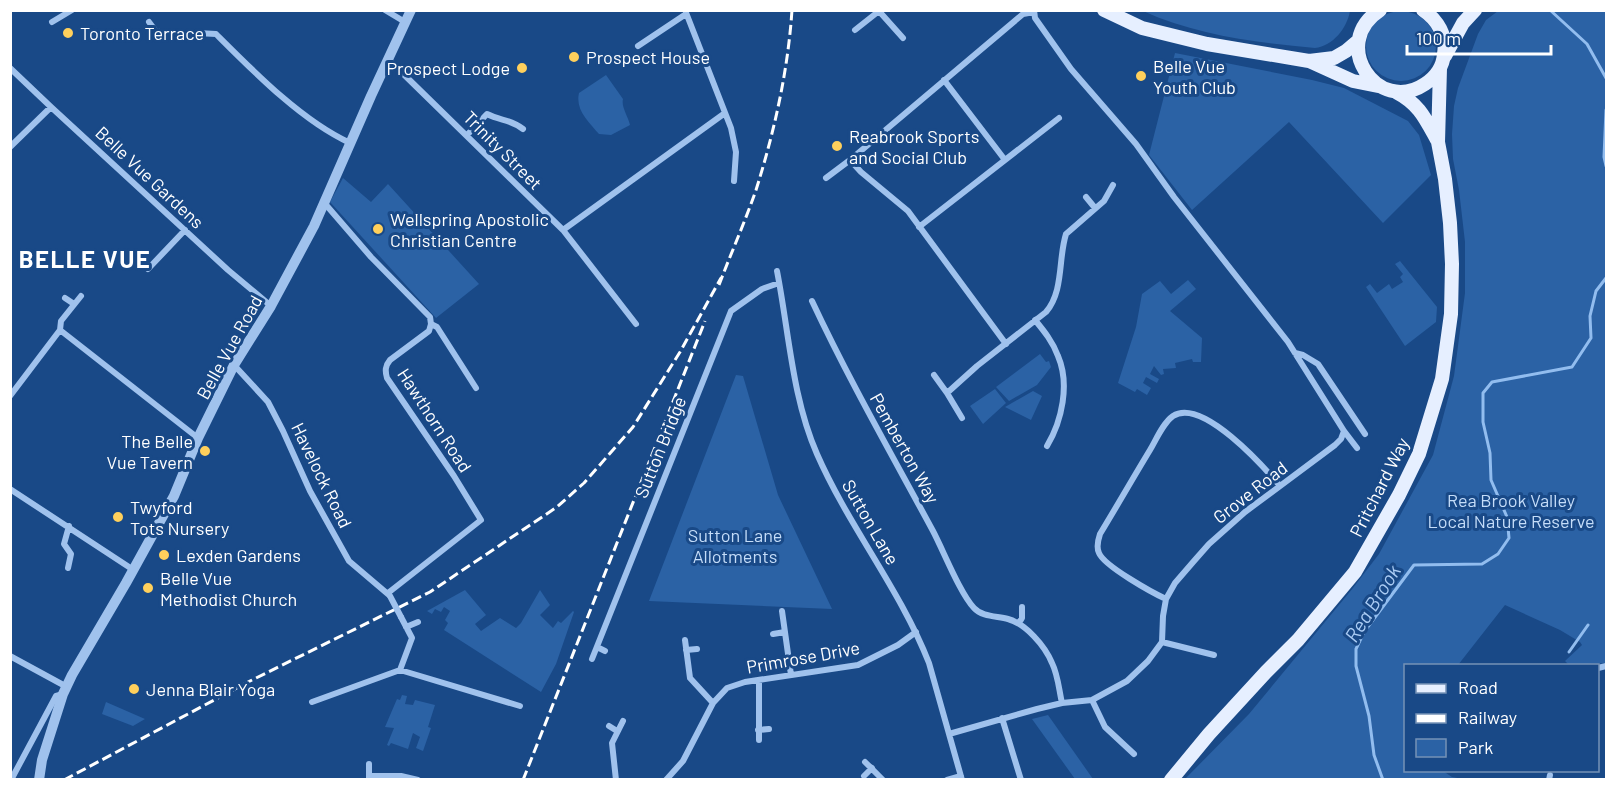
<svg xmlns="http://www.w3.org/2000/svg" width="1617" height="790" font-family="Barlow,sans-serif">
<rect width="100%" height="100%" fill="#194987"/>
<path fill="#2b62a5" d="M1366 46a35 35 0 1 1 70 0a35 35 0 1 1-70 0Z
M1143 11H1350C1347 28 1333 46 1315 48 1257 43 1196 35 1143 11Z
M1498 11H1606V663L1569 665 1565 661 1582 645 1580 642 1560 630 1505 605 1458 665 1406 666V770L1443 771 1452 777 1463 779 1184 780 1249 714 1353 588 1379 554 1433 455 1454 376 1465 293V242L1459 190 1453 159 1452 134 1454 106 1458 88 1478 34 1486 20Z
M1175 53 1312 80 1344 88 1408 121 1419 135 1431 175 1383 223 1289 122 1192 210 1149 155Z
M606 75 623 99C621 107 628 116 630 125L611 135 599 134C589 122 575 110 579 93Z
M343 178 371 202 388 184 479 284 436 318 330 202Z
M1400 261 1437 307 1436 322 1405 346 1366 287 1370 284 1377 293 1389 284 1392 289 1403 282 1400 277 1403 274 1395 264Z
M1188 280 1196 289 1170 311 1202 338 1201 362H1193L1192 359 1175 363 1176 368 1163 369 1164 374 1161 375 1154 366 1150 374 1159 379 1157 383 1146 377 1143 383 1151 388 1147 395 1137 389 1135 392 1118 383 1136 327 1142 294 1160 281 1171 294Z
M1040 354 1046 362 1049 361 1051 367 1037 385 1009 401 996 387Z
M736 375 743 376 778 495 832 609 649 601Z
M995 389 1006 403 983 424 970 406Z
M1033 391 1042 396 1031 420 1005 407Z
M465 590 486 615 475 624 481 631 500 618 516 628 521 623 540 590 550 605 540 615 553 628 558 621 561 623 573 611 574 612 556 664 541 692 444 630 448 623 445 620 450 611 444 607 441 612 435 609 432 614 427 611Z
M402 695 407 696 405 704 413 705 415 700 435 705 428 727 431 728 423 751 416 748 420 737 413 733 408 749 391 743 389 746 387 745 394 728 385 727 397 699 400 700Z
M106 702 145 719 133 726 102 714Z
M1048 715 1093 779H1075L1032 719Z"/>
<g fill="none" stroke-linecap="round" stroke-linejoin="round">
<path stroke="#92bdef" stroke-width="3" d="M1550 10 1587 44 1606 78
M1606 110 1604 157 1606 166
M1569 652 1588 625
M1383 780 1374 755 1369 716 1356 666V649L1364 632 1414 565 1482 564 1498 554 1509 538 1507 517 1491 480 1490 453 1483 422V393L1492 382 1572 367 1591 338 1590 316 1596 291 1606 278"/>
<path stroke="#a0c2ed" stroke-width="6" d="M385 10 405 22
M685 10 731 128 736 152 734 181
M878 10 903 38
M1034 10 1035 18 1071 69 1136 144 1174 197 1288 342 1344 431 1357 448
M52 22 72 10
M149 22 155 30 167 35 182 37 197 33 216 34C254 72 302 121 350 143
M855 30 879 11
M638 46 686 14
M388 59 563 230 636 324
M10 68 51 107 228 270 271 306
M944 80 1005 160
M467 135 487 114C501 121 510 119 523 129
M10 147 51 107
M850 160 861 172 908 211 1006 344
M826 178 850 160 1023 14 1034 12
M1086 197 1095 208
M323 205 327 206 371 257 430 317 431 324 429 331 390 360C385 366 385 371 387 378L454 476 481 520 388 593
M919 227 1059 118
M563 230 725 113
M148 269 185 230
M777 271C789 332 792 397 817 454 849 527 900 589 929 663L962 780
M65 298 74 304
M812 301C849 380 892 455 933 531 944 552 960 593 974 608 982 617 997 616 1008 619 1026 624 1045 646 1052 663 1058 675 1059 690 1062 703
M1035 320C1044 331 1053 342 1058 356 1070 384 1062 421 1047 446
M431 324 437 327 476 388
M60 330 198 438
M1295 353 1303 355 1318 364 1365 434
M234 365 268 402 283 431 310 491 349 561 389 595
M934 375 947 393 977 366 1046 312C1064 291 1058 259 1066 234L1104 201 1113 185
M947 393 962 418
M10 396 60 330 61 321 81 296
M10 489 132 569
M68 568 71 554 64 544 69 526
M1166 599C1153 593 1104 566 1099 553 1096 547 1098 540 1100 534 1117 506 1133 478 1150 450 1156 440 1163 423 1173 416 1202 397 1264 467 1280 486
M782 611 791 675
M1019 623 1022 618V607
M406 627 418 622
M773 634 785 632
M685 640 690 678 713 703
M1162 642 1214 655
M597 647 605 651
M686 650 697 649
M10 656 67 687
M592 659 731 311 762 289 779 283
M1598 668 1606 666
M400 670 520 706
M1092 700 1105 727 1134 754
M312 702 400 670 412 638 401 617
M1002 718 1021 780
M609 726 617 731
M758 730 769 729
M949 734 1037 709 1062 703 1092 700 1127 681 1148 661 1162 642 1163 616 1166 599 1175 583 1194 561 1209 544 1245 512 1335 445 1341 439 1344 431
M759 740V680
M865 762 883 780
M369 764V778
M369 776H401L418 780
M864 776 872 768
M11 780 56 696 63 694
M616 780 612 743 623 721
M666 780 683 761 713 703 727 688 745 682 858 665 898 645 916 632
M947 780 961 776
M1549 780 1550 775"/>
<path stroke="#a0c2ed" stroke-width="10" d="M39 780 42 760 63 694 72 675 126 583 174 496 198 438 234 365 271 306 314 226 371 96 411 10"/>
<path stroke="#e6efff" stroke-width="14" d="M1104 10 1142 28 1207 44 1309 61 1334 58 1346 51 1359 40
M1380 10C1329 43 1377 116 1425 84 1436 77 1443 66 1444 54 1447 36 1438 20 1423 10
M1445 56 1463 23 1475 10
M1309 61 1353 81 1378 86
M1396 92C1419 104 1425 118 1437 140
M1171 780 1209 734 1266 672 1298 640 1355 572 1399 495 1419 454 1442 379 1451 314 1452 264 1450 223 1445 179 1438 142 1440 68"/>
<path stroke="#fff" stroke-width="3" stroke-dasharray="10 4.5" stroke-linecap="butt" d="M719 285C731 253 745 222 756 190 774 133 788 71 792 10
M64 780 248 682 430 592 557 507 584 483 633 427 680 352 721 278
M523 780 705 321"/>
<path stroke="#a0c2ed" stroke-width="6" d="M390 596 401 617"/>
</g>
<g fill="#ffd05c" stroke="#194987" stroke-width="2">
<circle cx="68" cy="33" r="6"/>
<circle cx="574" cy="57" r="6"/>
<circle cx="522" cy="68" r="6"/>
<circle cx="1141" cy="76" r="6"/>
<circle cx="837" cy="146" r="6"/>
<circle cx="378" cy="229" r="6"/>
<circle cx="205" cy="451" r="6"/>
<circle cx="118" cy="517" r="6"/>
<circle cx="164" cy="555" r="6"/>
<circle cx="148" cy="588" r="6"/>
<circle cx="134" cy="689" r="6"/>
</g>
<g text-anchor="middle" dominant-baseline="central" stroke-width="6" stroke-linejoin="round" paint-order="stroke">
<g font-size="18" fill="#fff" stroke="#194987" text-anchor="start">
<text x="80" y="33">Toronto Terrace</text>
<text x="586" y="57">Prospect House</text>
<text x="1153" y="66">Belle Vue<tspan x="1153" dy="21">Youth Club</tspan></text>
<text x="510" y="68" text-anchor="end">Prospect Lodge</text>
<text x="849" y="136">Reabrook Sports<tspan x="849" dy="21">and Social Club</tspan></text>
<text x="390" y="219">Wellspring Apostolic<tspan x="390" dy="21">Christian Centre</tspan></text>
<text x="193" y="441" text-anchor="end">The Belle<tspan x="193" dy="21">Vue Tavern</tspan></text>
<text x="130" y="507">Twyford<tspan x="130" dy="21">Tots Nursery</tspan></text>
<text x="176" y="555">Lexden Gardens</text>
<text x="160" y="578">Belle Vue<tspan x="160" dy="21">Methodist Church</tspan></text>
<text x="146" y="689">Jenna Blair Yoga</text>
</g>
<g font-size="18" fill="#fff" stroke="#194987">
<text transform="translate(503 150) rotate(45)">Trinity Street</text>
<text transform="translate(150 177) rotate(43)">Belle Vue Gardens</text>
<text transform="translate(229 347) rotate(-61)">Belle Vue Road</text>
<text transform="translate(435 420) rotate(57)">Hawthorn Road</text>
<text transform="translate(660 447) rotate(-68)">Sutton Bridge</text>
<text transform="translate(905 448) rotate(61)">Pemberton Way</text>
<text transform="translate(322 475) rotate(64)">Havelock Road</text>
<text transform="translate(1379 487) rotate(-63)">Pritchard Way</text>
<text transform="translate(1250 492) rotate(-38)">Grove Road</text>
<text transform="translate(871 522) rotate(60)">Sutton Lane</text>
<text transform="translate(803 657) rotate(-10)">Primrose Drive</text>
</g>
<g font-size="18" fill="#c5ddf9" stroke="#194987">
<text x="1511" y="500">Rea Brook Valley<tspan x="1511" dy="21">Local Nature Reserve</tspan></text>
<text x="735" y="535">Sutton Lane<tspan x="735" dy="21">Allotments</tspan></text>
</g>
<g font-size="20" font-style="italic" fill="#abccf4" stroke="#194987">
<text transform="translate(1372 603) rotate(-58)">Rea Brook</text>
</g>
<g font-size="24" font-weight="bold" letter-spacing="1.5" fill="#fff" stroke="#194987">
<text x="85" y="258">BELLE VUE</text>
</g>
</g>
<rect width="1617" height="790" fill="none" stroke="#ffffff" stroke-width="24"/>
<rect x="1404" y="664" width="195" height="108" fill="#194987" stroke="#7592b7" stroke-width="1.5"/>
<rect x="1416" y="684" width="30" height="9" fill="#e6efff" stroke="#7592b7" stroke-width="1.5"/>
<text x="1458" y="694" font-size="18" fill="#ffffff">Road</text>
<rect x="1416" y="714" width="30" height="9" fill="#ffffff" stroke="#7592b7" stroke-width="1.5"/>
<text x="1458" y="724" font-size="18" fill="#ffffff">Railway</text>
<rect x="1416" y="739" width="30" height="18" fill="#2b62a5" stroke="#7592b7" stroke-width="1.5"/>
<text x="1458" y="754" font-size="18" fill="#ffffff">Park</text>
<path d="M1407 45v9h144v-9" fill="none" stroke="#ffffff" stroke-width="3"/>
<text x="1416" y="45" font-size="18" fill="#ffffff" stroke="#194987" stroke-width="4.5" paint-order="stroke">100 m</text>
</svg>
